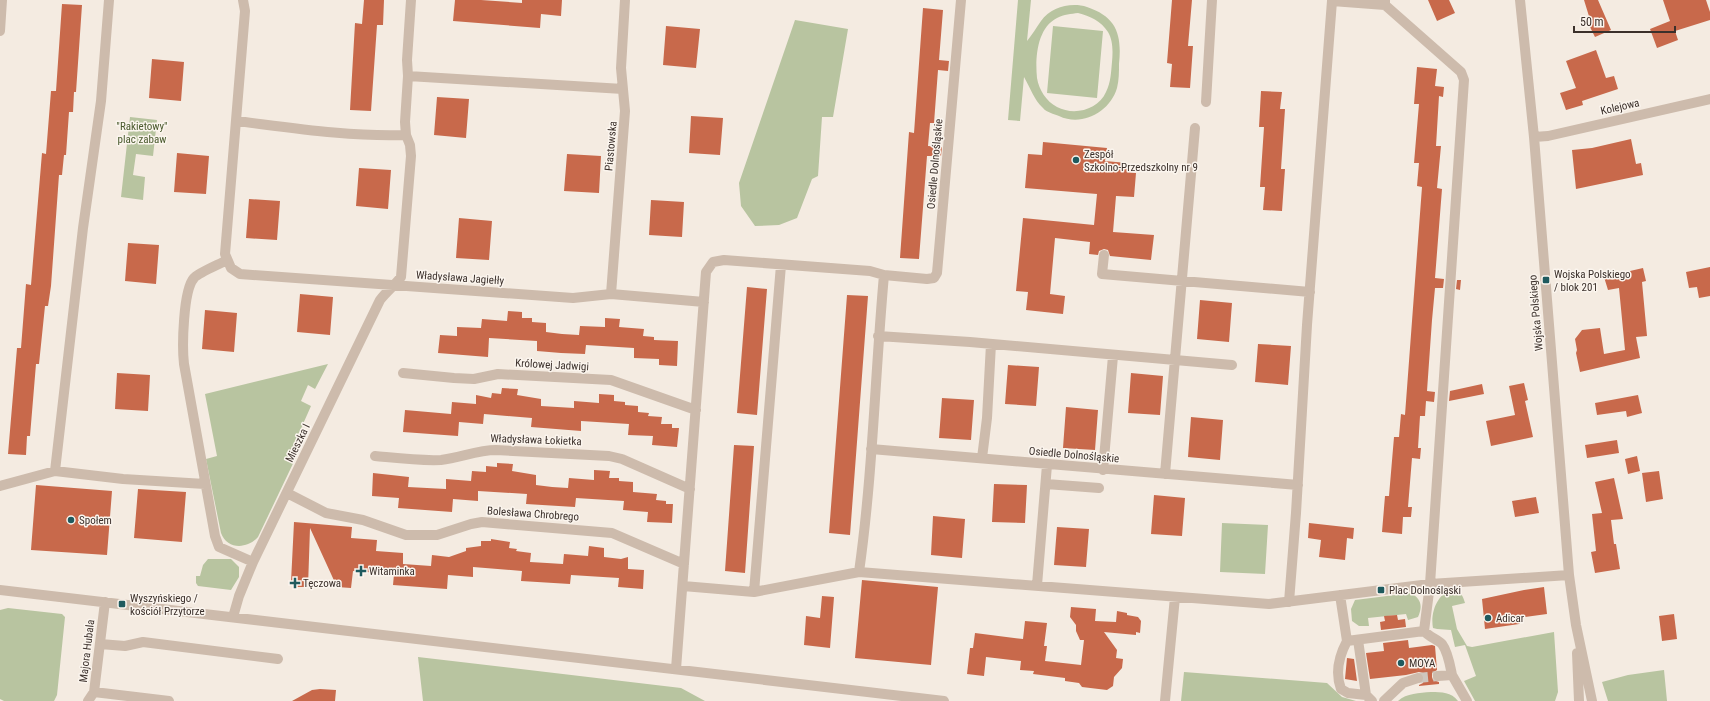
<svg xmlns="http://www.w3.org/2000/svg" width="1710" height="701" font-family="'Roboto Condensed',sans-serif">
<rect width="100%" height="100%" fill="#f4ebe1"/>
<path fill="#b8c4a0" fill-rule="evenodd" d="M1018 0H1031L1027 41C1032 35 1036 28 1041 21 1051 7 1071 2 1087 7 1117 17 1122 35 1119 64 1119 72 1119 80 1117 88 1110 112 1082 127 1059 116 1054 114 1046 112 1043 108 1034 100 1030 87 1024 77L1020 121 1008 120ZM1078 13C1090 16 1101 21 1108 32 1113 40 1113 52 1112 62 1111 72 1111 82 1106 92 1098 110 1074 116 1057 107 1046 101 1039 90 1037 78 1035 58 1037 28 1057 18 1064 14 1071 14 1078 13Z
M795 20 848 29 833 117H822L818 176 812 179 797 218 779 225 755 226 741 206 739 183Z
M1053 26 1103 31 1097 98 1047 93Z
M130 117 157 120 153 156 136 154 133 175 145 177 143 200 121 197Z
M328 364 315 389 308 385 301 401 311 406 295 442 299 451 258 537C248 549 227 550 221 533L206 459 217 456 205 394Z
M1222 523 1268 525 1265 574 1220 572Z
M208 559H231L239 567V577L231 590 198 586 196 583V576H200L203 565Z
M1454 589C1461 592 1463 596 1465 603L1452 606 1457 629 1467 646 1472 647 1554 632 1558 692 1555 701H1475L1464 681 1476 676 1465 645 1455 647 1451 630 1437 629 1433 628C1430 612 1438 592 1454 589Z
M1411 593C1421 599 1423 606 1418 617L1408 620 1406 614 1368 618 1369 626H1359L1352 621 1351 609 1355 600Z
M8 608 62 614 65 617 57 695 54 701H4L0 699V610Z
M418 657 681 688 705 701H423Z
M1664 670 1667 701H1608L1602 682 1628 675Z
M1184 672 1327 683 1342 697 1356 701H1181Z
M1431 692C1442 692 1451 692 1458 701H1398C1407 693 1419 693 1431 692Z"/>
<path fill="#c8694b" d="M364 0H384L383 25H377L371 111 350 110 355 23 362 24Z
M455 0H481L522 3V0H562L561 16 541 14 540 28 453 21Z
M1172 0H1192L1188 46H1193L1190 88 1170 87 1172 64 1167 63Z
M1428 0H1449L1455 13 1437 21Z
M1584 0H1598L1611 30 1595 37 1590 27 1592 26Z
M1663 0H1706L1710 12V20L1675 31 1678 40 1657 48 1650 29 1670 21Z
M62 4 82 5 76 92H74L73 112H69L66 155H64L62 175H59L51 286 48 306H45L39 364H36L30 436H27L26 455 8 454 17 348H21L26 284 31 285 42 153 46 154 51 91H56Z
M923 8 943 10 939 60 949 61 948 71 938 70 934 123H930L928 146 942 147 941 156H927L919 259 900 258 909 132 914 133Z
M666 26 700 29 696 68 663 65Z
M1596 50 1606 78 1614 76 1618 89 1582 101 1583 105 1566 110 1560 93 1576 88 1566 61Z
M152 59 184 62 181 101 149 98Z
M1417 67 1437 69 1435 86 1444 87 1443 97 1439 96 1436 146H1441L1437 188 1442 189 1435 278 1444 279 1443 288H1435L1432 320 1427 391 1435 392 1434 402 1426 401 1425 416H1420L1418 448H1421L1420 459 1412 458 1408 507H1412L1411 517H1403L1402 534 1382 532 1385 496H1389L1394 437H1399L1401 414 1405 415 1422 187 1417 186 1419 163H1414L1419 104H1414Z
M1261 91 1282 92 1280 109H1285L1281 169H1285L1282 211 1263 210 1265 187H1260L1264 127H1259Z
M437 97 469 99 466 138 434 135Z
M691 116 723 118 720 155 689 153Z
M1631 139 1636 164 1641 163 1643 175 1576 189 1572 150 1592 148Z
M1043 142 1107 148 1105 161 1127 163V172L1136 173 1134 197 1116 196 1113 232 1154 235 1151 260 1110 256 1108 250 1104 249 1099 251 1098 255 1089 254 1090 242 1055 238 1050 294 1065 296 1063 314 1026 310 1028 292 1016 291 1023 218 1094 225 1097 194 1025 188 1028 154 1042 155Z
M177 153 209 156 206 194 174 192Z
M567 154 601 156 599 193 564 191Z
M359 168 391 170 388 209 356 206Z
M249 199 280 201 277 240 246 238Z
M651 200 684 202 682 237 649 235Z
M459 218 492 221 489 260 456 258Z
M128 243 159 245 156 284 125 281Z
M1710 267V296L1699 298 1697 287 1689 288 1686 272Z
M1643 268 1646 281 1642 282 1647 336 1636 337 1640 358 1580 372 1576 353 1577 350 1575 339 1582 330 1600 328 1604 354 1625 350 1619 288 1608 290 1604 277Z
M1457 280H1461L1460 290 1456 289Z
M747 287 767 289 757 415 737 413Z
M300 294 333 297 330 335 297 332Z
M847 295 868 296 850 535 829 533Z
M1200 300 1232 303 1229 342 1197 339Z
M205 310 237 313 234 352 202 349Z
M508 311 522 312V318H532V322L546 323V332L562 334 579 335 580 326 605 327V318L620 319 619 327 644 329 643 336 654 337V340L678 341 677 366 659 365V359L634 358V348L586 345 585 354 561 353 537 351V341L489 338 488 357 438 353 440 335 457 336V327L481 328 482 319 507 321Z
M1258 344 1291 346 1288 385 1255 382Z
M1008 365 1039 367 1036 406 1005 404Z
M117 373 150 375 148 411 115 409Z
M1131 373 1163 376 1160 415 1128 413Z
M1524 383 1528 400 1525 401 1533 437 1491 446 1486 421 1515 415 1509 386Z
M1482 384 1484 394 1449 401 1450 391Z
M502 388 518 389 517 395 541 399V406L574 408V401L599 403V394L614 395V401L625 402V405L638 406V412L649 413 648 416 662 417 661 424H672V428H679L677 447 652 445 653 436 628 435 629 424 581 421V431L531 427 532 418 484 414 483 424 459 422 458 436 403 432 405 410 451 414 452 402 476 404V395L491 398 492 393 501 394Z
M1638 395 1642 413 1627 417 1626 411 1597 415 1595 403Z
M942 398 974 400 971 440 939 438Z
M1066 407 1098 410 1095 450 1063 448Z
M1191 417 1223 420 1220 460 1188 457Z
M1617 440 1619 453 1587 458 1585 445Z
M734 445 754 446 745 573 725 571Z
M1637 456 1640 471 1628 474 1625 459Z
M497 463 513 464 512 471 536 475V485L552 487 568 488 569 478 594 480V470L610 471 609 478H619V481L633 482V492L657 494 656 500 666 501V504H673L672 523 647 522 648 512 623 510 624 501 576 498 575 507 526 504 527 494 478 491V501L453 499 452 512 398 508 399 498 372 496 373 473 409 477 408 487 446 489V479L471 481 472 471 486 472V466L497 467Z
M1659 471 1663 499 1646 502 1642 473Z
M1614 478 1623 519 1611 520 1614 544H1616L1620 569 1595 573 1591 552 1596 551 1592 514 1602 513 1595 482Z
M994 484 1027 485 1025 523 992 522Z
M36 485 112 491 107 555 31 550Z
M138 489 186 492 182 542 134 538Z
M1154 495 1185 498 1182 536 1151 534Z
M1536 497 1539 513 1515 517 1512 501Z
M933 516 965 519 962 558 931 555Z
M294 522 352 527 351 538 377 540 376 551 403 553V564L431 566 432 555 449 557 466 551V548L481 546V541H491V539L510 542 509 548 517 549 516 551 531 553 530 562 547 563 563 564 564 554 588 556 589 546 604 548V557L621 559 628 557V569L644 570 643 589 618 587 619 578 571 575 570 584 521 581 522 571 473 567V577L448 575 447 589 393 585 394 574 353 571 351 588 337 587 310 528 308 587H296L291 582Z
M1309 523 1354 528 1353 539 1347 538 1345 560 1319 557 1321 540 1308 538Z
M1057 527 1089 529 1086 567 1054 565Z
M862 580 938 587 931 665 855 658Z
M1544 587 1547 614 1525 617 1519 624 1485 629 1482 599 1524 590Z
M822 596 834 597 830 648 804 645 806 616 820 618Z
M1071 607 1096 609 1095 621 1116 622 1117 611 1127 613V615L1138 617 1141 621 1140 633 1136 632V635L1104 632 1117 650 1116 658 1123 659 1122 668 1114 677 1113 686 1107 690 1082 687 1079 683 1065 681V678L1033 674 1034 671 1020 670 1021 661 986 657 984 676 967 674 970 648H973L975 633 1023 639 1025 621 1047 623 1044 646H1047L1045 661 1081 665 1084 640H1080L1076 631V625L1070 617Z
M1674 614 1677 639 1662 641 1659 616Z
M1397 615 1398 620 1405 619 1406 627 1381 630 1380 622 1385 621 1384 616Z
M1408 640 1409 648 1432 645 1435 646 1437 670 1432 673V677L1433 680 1439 682V684L1419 686V685L1423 683 1424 679 1423 673 1419 672 1406 675 1370 679 1366 653 1384 651 1383 643Z
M1347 658 1354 659 1357 681 1345 679Z
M320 689 336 690 335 701H292L312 690Z"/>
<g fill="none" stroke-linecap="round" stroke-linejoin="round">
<path stroke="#cfc6bd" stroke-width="10" stroke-dasharray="10 5" stroke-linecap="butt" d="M1418 678 1438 676"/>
<path stroke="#cdbbac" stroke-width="10" d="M243 0 245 11 225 254 231 268 240 274 573 298 611 294 704 302
M1385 0V5L1461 72 1464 80 1430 584 1424 631C1429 637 1437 639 1442 644 1448 652 1450 665 1452 675L1438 676
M1520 0 1534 137 1569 575 1576 625 1592 701
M0 31 2 0
M408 76 623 89
M1206 102 1212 0
M237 121C293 128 350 137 406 135
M1534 137 1548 136 1710 99
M1104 255 1102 274 1310 292
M227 260C220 264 198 273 194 278 183 290 182 347 184 364L215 536 219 547 253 562
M611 294 625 111 621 68 625 0
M878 336 970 342 1232 365
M403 373 454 378 474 379 498 374 611 380 696 410
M871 449 1298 485
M375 456C396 458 419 461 441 460 460 458 477 450 496 450L609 456 622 459 690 489
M982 458 987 418 991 344
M1103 470 1113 356
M55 471 83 228 101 101 109 0
M1165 474 1195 128
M1046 484 1099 488
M0 486 55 471 123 479 205 484
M287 493 326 513 363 520 406 535H437L471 524 482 522 612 533 684 564
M859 572C873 473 875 374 884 275
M1037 585 1047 465
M683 586 754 592 859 572 1269 604 1430 584 1569 575
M0 590 944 701
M754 592 781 265
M1340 595 1347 641
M1289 602 1296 513 1307 325 1332 1 1385 5
M233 617 239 596 253 562 380 300C387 291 395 285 401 277L411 156 410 145 406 135 405 122 408 76 407 60 411 0
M1358 640 1366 695
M100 644 125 646 143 642 278 659
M1577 653 1579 701
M676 669 706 272 713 262 724 260 870 271 884 275 927 279 934 278 937 273 961 0
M1452 675 1467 701
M94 692 169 701
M88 701 94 692 105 602
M1165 701 1175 597
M1372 701 1366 695 1348 693 1341 689C1335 673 1339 656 1347 641L1424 631
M1384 701 1403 683 1418 678"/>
</g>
<g fill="#1f5a5e" stroke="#fbf5ee" stroke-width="1.5">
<circle cx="1076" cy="160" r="4"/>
<rect x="1542" y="276" width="8" height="8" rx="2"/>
<circle cx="71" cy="520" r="4"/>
<path d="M359 565h4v4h4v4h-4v4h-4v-4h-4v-4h4z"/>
<path d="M293 577h4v4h4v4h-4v4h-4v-4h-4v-4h4z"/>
<rect x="1377" y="586" width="8" height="8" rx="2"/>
<rect x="118" y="600" width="8" height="8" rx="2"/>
<circle cx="1488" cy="618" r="4"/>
<circle cx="1401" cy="663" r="4"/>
</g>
<g text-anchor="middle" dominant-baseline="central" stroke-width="3" stroke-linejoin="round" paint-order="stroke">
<g font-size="11" fill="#3b302b" stroke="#fbf5ee">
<text transform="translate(1620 107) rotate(-13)">Kolejowa</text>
<text transform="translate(611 146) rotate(-85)">Piastowska</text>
<text transform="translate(935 164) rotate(-85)">Osiedle Dolnośląskie</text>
<text transform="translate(460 278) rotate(4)">Władysława Jagiełły</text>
<text transform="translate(1536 313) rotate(-95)">Wojska Polskiego</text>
<text transform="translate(552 365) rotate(3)">Królowej Jadwigi</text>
<text transform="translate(536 440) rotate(2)">Władysława Łokietka</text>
<text transform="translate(298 443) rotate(-64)">Mieszka I</text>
<text transform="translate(1074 455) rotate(5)">Osiedle Dolnośląskie</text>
<text transform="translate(533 514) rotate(4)">Bolesława Chrobrego</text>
<text transform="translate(87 651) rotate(-83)">Majora Hubala</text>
</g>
<g font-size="11" fill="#4a5a2e" stroke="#fbf5ee">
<text x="142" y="126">"Rakietowy"<tspan x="142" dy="13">plac zabaw</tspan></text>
</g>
<g font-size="11" fill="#3b302b" stroke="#fbf5ee" text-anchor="start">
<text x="1084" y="154">Zespół<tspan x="1084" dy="13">Szkolno-Przedszkolny nr 9</tspan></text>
<text x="1554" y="274">Wojska Polskiego<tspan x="1554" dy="13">/ blok 201</tspan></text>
<text x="79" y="520">Społem</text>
<text x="369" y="571">Witaminka</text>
<text x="303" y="583">Tęczowa</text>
<text x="1389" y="590">Plac Dolnośląski</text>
<text x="130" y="598">Wyszyńskiego /<tspan x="130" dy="13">kościół Przytorze</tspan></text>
<text x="1496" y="618">Adicar</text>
<text x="1409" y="663">MOYA</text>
</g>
</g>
<path d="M1574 26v6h101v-6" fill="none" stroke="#3b302b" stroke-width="2"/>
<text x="1580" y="26" font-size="12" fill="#3b302b" stroke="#fbf5ee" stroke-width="3" paint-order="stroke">50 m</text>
</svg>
